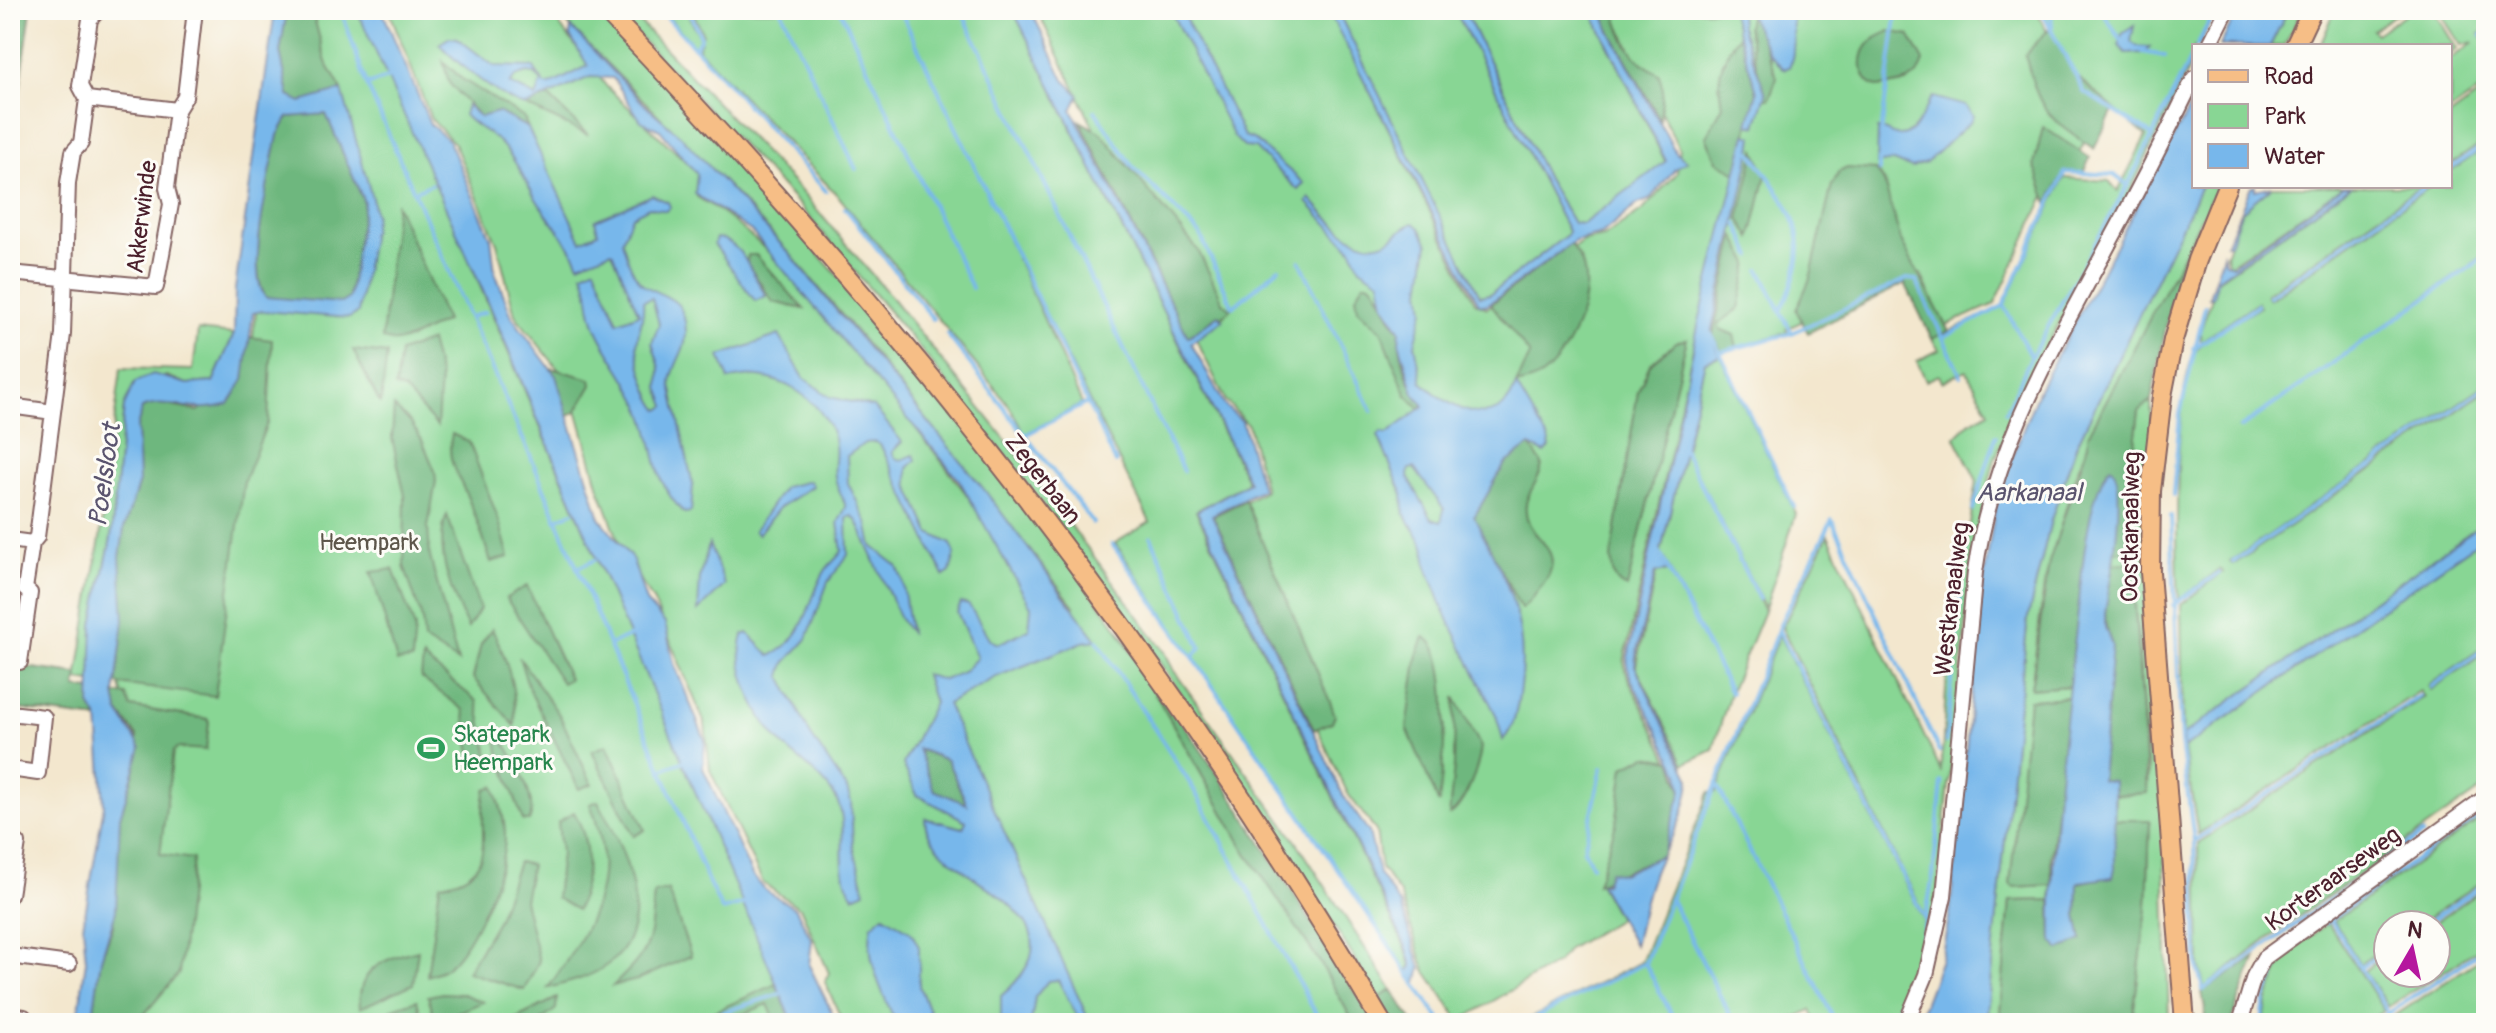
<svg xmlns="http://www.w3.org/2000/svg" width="2496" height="1033" font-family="Pangolin,sans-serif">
<rect width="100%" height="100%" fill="#fdfcf7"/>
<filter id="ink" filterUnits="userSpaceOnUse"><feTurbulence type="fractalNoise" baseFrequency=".0125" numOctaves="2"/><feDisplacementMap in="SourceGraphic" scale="16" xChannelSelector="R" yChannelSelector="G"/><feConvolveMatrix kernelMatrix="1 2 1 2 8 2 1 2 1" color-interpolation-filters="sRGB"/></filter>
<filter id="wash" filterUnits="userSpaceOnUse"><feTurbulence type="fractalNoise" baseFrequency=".006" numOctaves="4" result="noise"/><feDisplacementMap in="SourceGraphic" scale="32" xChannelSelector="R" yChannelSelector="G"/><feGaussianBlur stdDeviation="1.8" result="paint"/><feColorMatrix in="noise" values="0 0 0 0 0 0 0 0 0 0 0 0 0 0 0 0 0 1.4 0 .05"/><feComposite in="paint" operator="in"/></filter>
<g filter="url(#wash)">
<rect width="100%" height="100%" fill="#f3e7ce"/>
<path fill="#88d694" stroke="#697a60" stroke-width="2" d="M297 10H357L436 183 768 960 776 984 773 985 790 1023H102L142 760 118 679 244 401Z
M389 10H548L607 87 698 173 697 197C770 240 824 312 876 378 911 422 943 462 976 507 1003 543 1043 575 1075 607 980 488 889 368 790 254 715 169 633 91 554 10H596L639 54 955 407 1118 629 1245 850 1321 964 1354 1023H843L825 982 829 973 801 909 763 883 710 770 705 724 654 602 624 555 599 488 570 384 515 315 497 243 454 143 431 119Z
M614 10H628L798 188 887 292 1018 455 1165 652 1174 671 1298 844 1392 990 1379 998 1279 838 1152 651 1012 464 912 339 798 204Z
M662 10H685L700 37 695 47Z
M692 10H1013L1248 482 1196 511 1406 949 1411 966 1407 972 1115 543 1150 522 1008 239 1082 404 1025 434 1008 404 840 198 698 49 703 34Z
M1037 10H1329L1475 302 1487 308 1583 241 1604 237 1644 209 1677 173 1679 149 1612 10H2036L2073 84 2103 109 2073 163 2058 168 1995 304 1944 326 1921 274 1907 272 1786 329 1788 332 1737 347 1735 342 1693 349 1624 662 1628 678 1677 776 1600 885 1619 919 1568 949 1558 962 1460 1021 1425 970 1400 894 1381 868 1376 831 1348 794 1218 517 1265 490 1248 425 1226 401Z
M1337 10H1455L1568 231 1567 235 1490 294 1480 296 1475 290Z
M1464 10H1591L1666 163 1583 224 1573 223 1547 179Z
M2041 10H2185L2201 18 2205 10H2216L2200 46H2194V58L2129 194 2033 371 1995 459 1975 539 1937 898 1927 953 1902 1023H1816L1811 1010 1782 1023H1521L1641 962 1709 793 1716 792 1779 635 1924 920 1922 932 1927 911 1925 916 1782 628 1828 535 1941 771 1948 656 1977 481 1955 437 1969 423 1989 412 1966 370 1942 382 1939 375 1926 381 1917 361 1939 350 1932 339 2004 306 2064 178 2109 181 2118 191 2146 136 2076 76Z
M2288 10H2302L2284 46H2270Z
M2335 10H2402L2373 30 2376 34 2411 10H2433L2457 49 2450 54V46H2320Z
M2438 10H2486V29L2480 34 2482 37 2486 34V86L2450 111V59L2474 42 2461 45Z
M2486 90V140L2450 165V116Z
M2486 147V254L2238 429 2486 257V384L2230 562 2233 565 2486 391V521L2183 735 2181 605 2223 572 2220 569 2179 600C2176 557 2173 376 2198 348 2213 331 2241 318 2260 306L2257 302 2201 341 2200 332 2218 280 2351 186H2421L2266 294 2269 300 2431 186H2450V172Z
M2201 186H2217L2088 444 2074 479 2044 585 2031 689 2069 686 2068 697 2029 701 2013 887 2052 885 2051 900 2010 901 1999 1023H1986L2028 617 2051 520 2076 446Z
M2272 186H2344L2229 265 2226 255 2241 212Z
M198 330 234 334 213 382 187 384 166 376 124 406 111 538 98 600 92 682 77 680 100 538 121 368 193 370Z
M1720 356 1796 514 1765 608 1685 450 1705 361Z
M2151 400 2169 1023H2132L2147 908 2150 820H2114L2115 795 2147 793 2148 773 2132 563 2113 564 2114 552 2132 549 2131 475 2139 411Z
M1684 451 1764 611 1730 693 1713 750 1684 764 1636 666 1656 573 1668 571 1718 667 1661 552Z
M2486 536V645L2428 686 2431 690 2486 652V786L2278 931 2204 988 2200 967 2198 843 2424 697 2420 691 2198 834 2184 748Z
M2486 815V879L2418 925H2388V945L2360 964 2334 921Z
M2486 887V944L2388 1007 2364 971 2388 954V973H2436V925H2431Z
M2328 923 2384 1011 2366 1023H2264L2267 1003 2283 956Z
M2486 955V1020L2384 1023Z"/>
<path fill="#6eb77e" stroke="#5c6b54" stroke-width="2" d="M10 10H31L10 162Z
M287 10H312L326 62 342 90 301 103 289 96 280 52Z
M1602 10H1615C1622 41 1632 59 1659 74L1663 89 1660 120 1609 29Z
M1750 10 1777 77 1769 99H1765L1747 27Z
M2050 28 2076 76 2114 109 2094 149C2045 114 2041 115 2025 55Z
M1889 31 1909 35 1924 61C1918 84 1898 85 1877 87 1859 82 1857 54 1871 42 1875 37 1883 35 1889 31Z
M1739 35 1757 92 1737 173 1717 161 1706 137 1723 105C1714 79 1722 56 1739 35Z
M443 61 462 79 524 118 528 128 498 112 480 117 449 83Z
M548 96 588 135 526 106Z
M326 114 364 202 349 298 341 303 267 298C244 273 271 169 278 135L288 117Z
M1080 121 1100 132 1198 250 1223 302 1231 309 1222 317 1218 315 1188 337Z
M2043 127 2090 158 2083 173 2065 171 2048 203 2034 165Z
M1755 150 1766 175 1751 238 1739 219Z
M1847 168 1876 170 1884 182 1901 241 1949 331 1932 339 1905 283 1808 333 1796 310 1810 279 1832 185 1839 172Z
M396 204 446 321 411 338 396 342 382 339Z
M2199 225 2171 301 2151 400 2139 411 2131 475 2132 550 2114 552 2118 507 2107 470 2088 536 2069 686 2031 689 2049 562 2088 444V435Z
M1735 236 1749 263 1739 309 1718 324 1720 329 1734 335 1737 347 1721 351 1713 335Z
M1571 244C1575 251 1581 258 1583 266 1593 300 1569 357 1540 377 1533 381 1524 383 1516 385L1530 355 1491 304Z
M748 255H756L804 309 773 302 747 263Z
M1364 283H1371C1384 297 1385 314 1400 330 1398 349 1407 387 1422 399V411L1406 394 1381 330 1358 309 1356 296Z
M249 337 272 340 268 421 244 481 215 696 116 684 122 639 120 557 124 528 139 482 137 427 142 408 155 403 198 411 244 380Z
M1687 339 1627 588C1613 584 1613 572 1611 559L1638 391 1650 364 1676 342Z
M430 341 440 379 437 426 404 390 395 387 400 352Z
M353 350 387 354 381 403 378 400Z
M551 368 591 379 592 385 576 412 568 415Z
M394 407 410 422 422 440 435 471 436 481 428 527 430 557 458 662 424 640 422 619 404 566 405 496 392 438Z
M452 434 469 442 499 521 509 557 491 562C484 542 478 521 469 501 459 475 445 463 452 434Z
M1530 445 1542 464C1541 479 1528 490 1526 504 1521 541 1574 545 1541 587 1535 595 1529 603 1521 609L1474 517 1505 464Z
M1245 500 1331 704 1335 716 1332 722 1314 730 1213 516Z
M447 515 480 609 468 628C453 598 433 548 447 515Z
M2132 563 2147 793 2115 795 2114 782 2101 780 2112 645C2099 621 2108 590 2113 564Z
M393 569 415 628 412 660 397 662 371 572Z
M527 586 569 679 562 683 506 598Z
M492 629C508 660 517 692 515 726L473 678 481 644Z
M1118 629 1223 782 1375 1023H1354L1321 964 1245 850Z
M1424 637C1457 650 1442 773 1439 804L1407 728 1418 653Z
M519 657 560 716 592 784 579 789 529 689Z
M423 658 477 701 491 766 472 760 464 710 421 678Z
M10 665 78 674 76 688 91 690 90 705 98 719 10 708Z
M115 694 126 695 131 707 208 719 209 722 206 750 177 748 173 752 160 854 193 859 179 973 137 1023H92L101 959 113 926 120 817 135 769 137 736 118 711Z
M1455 697 1481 747C1479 766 1465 806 1449 815L1454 766Z
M2068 697 2051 859 2052 885 2013 887 2010 884 2029 700Z
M496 731C510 747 540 801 529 821H523L499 752Z
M607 745 645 830 634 836 592 751Z
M917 749 947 760 967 805 934 791Z
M1646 756 1672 760 1682 791 1662 855 1597 884 1616 824 1624 767Z
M494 786C499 801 505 819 505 834 506 869 474 941 449 965 444 971 435 973 427 976L440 884C504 875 474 829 486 789Z
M598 801C625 850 663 931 601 969 585 979 566 983 548 988 591 927 621 879 590 804Z
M574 812C592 843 589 878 577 910L556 898 561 853 558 822Z
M2114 820H2150L2147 908 2132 1023H1999L2010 901 2051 900 2052 941 2082 940 2077 916 2078 883 2113 876Z
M518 862 531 865 524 900 539 961 524 990 467 972 498 919Z
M668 890 691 956 637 980 613 986C653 947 649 946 654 893Z
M418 950 413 984 360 1008C356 969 385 958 418 950Z
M2256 957 2230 1023H2207L2202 992Z
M776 984 793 1023H776L768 1004 722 1023H707L704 1016Z
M1392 990 1414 1023H1393L1379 998Z
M442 993 463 994 483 1002 436 1021 428 996Z
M557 998 556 1009 538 1023H507Z
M417 1000 423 1023H372L396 1007Z"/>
<path fill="#77b7eb" stroke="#606b8b" stroke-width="2" fill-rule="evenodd" d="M275 10H287L280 52 289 96 301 102 342 90 372 198 375 215 358 313 349 318 263 311 253 313 244 380 229 404C194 416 166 397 142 408L137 427 139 482 124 528 120 557 124 620 115 694 118 711 141 748 120 817 116 911 101 959 92 1023H77L86 961 83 926 104 805 98 719 90 705 93 624 111 538 124 406 135 382 153 374 187 384 213 382 234 334 235 289ZM326 114 364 202 349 298 341 303 266 297C244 275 272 166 278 135L288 117Z
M357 10H382L430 124 449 141 491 238 495 272 512 317 556 376 600 518 633 560 646 602 665 623 674 664 705 740 703 768 752 875 765 890 796 909 812 940 809 965 837 1023H793L491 309Z
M1013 10H1031L1064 80 1079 95 1072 110 1188 337 1219 315 1223 320 1191 343 1226 407 1242 421 1262 489 1212 515 1344 797 1369 832 1379 874 1401 906 1421 968 1416 986 1407 973 1412 966 1407 949 1197 511 1249 482Z
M1170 10H1181L1244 136 1253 139 1304 183 1298 190 1255 148 1244 147 1234 137Z
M1328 10H1337L1480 296 1490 294 1567 235 1568 231 1455 10H1464L1547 179 1573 223 1583 224 1666 161 1591 10H1602L1609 29 1676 153 1687 161 1675 169 1649 200 1638 204 1602 234 1575 241 1487 305 1479 304Z
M1746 10 1740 13 1741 26 1766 94 1756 126 1748 124 1757 92 1731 11Z
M1747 10H1792C1792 27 1797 52 1789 67L1784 69 1769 54Z
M2238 10H2288L2270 46H2220Z
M2134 26 2131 42 2137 46 2150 47 2146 53 2127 54 2119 46 2122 34Z
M571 27 646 106 680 135 790 254 983 488 1097 640 1083 642 996 677 947 704 1090 1023H1081L1058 980 1048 981 1035 997 1031 1023H1001V996C1104 908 924 881 925 818L963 828 966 821 917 795 903 764 934 703 925 675 944 680 963 672 977 658 957 612 961 603 969 605 990 640 998 644 1029 629 1031 607 959 480 751 231 695 194 697 174 660 130 641 121 613 78 590 77 526 106C505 103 455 61 439 44L450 37 457 38 494 66 533 67 545 85H550L588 66 570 36ZM527 73 535 74 542 82 536 97 510 84 515 77ZM918 749 947 760 967 804 934 790Z
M1933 97 1966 106 1973 116 1971 121 1926 163 1912 168 1893 161 1877 164 1878 129C1886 129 1890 135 1897 135 1919 137 1923 108 1933 97Z
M2194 99V186H2201L2076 446 2051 520 2028 617 1986 1023H1917L1941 959 1950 912 1981 597 1997 496 2039 389Z
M467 105 480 117 498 112 528 128 581 241 598 233 595 220 652 195 668 202 670 207 666 211 649 207 632 216 622 241C626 253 632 277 644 285 665 299 685 295 686 332 687 351 671 366 671 385L693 485 691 512 684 513C651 480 658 451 643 412 632 384 611 359 598 332 587 310 591 291 583 273L595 267 618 322 639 314 612 251 579 264C569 241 555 227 542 208 527 187 520 164 502 145 491 132 475 128 464 115ZM652 298 659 324 652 343 660 368 659 388 666 406 660 410C650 401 637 359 637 345 638 329 645 317 643 301Z
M1746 134 1753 136 1751 152 1711 334 1719 356 1705 361 1660 555 1668 571 1655 573 1636 656 1635 666 1690 779C1688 809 1676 830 1662 855 1647 882 1642 916 1634 945L1600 884 1605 883 1610 871 1622 874 1662 855 1682 791 1679 773 1630 677 1627 661 1699 321Z
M2251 186H2255V190L2272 186 2241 212 2230 244H2226Z
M2344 186H2351L2218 279 2213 297H2209L2223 254 2225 263 2233 265Z
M1310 198C1325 215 1356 252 1382 243 1395 239 1401 227 1414 223L1420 228 1428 244 1421 290 1424 310 1415 344 1422 382C1450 408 1498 436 1516 385L1548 439 1550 448 1545 453 1530 446 1505 464 1474 517C1506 578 1531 623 1519 695 1516 713 1515 726 1503 740L1496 715 1444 611 1427 567 1424 546 1404 513 1403 495 1378 436 1381 432 1387 434 1424 406 1414 393 1399 342 1400 330 1384 304 1380 281 1360 268 1352 250 1307 202ZM1414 468 1444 509 1441 522 1432 519 1408 477 1409 469Z
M716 238C741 239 754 278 766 296L755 301 714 244Z
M779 335 804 378 830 397 874 407 902 442 892 452 895 458 901 460 914 455 916 460 908 468V485L930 533 951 544 955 554 950 572 944 576 881 446 876 442 865 443 847 456 848 483 867 522 872 546 897 566 902 578 910 632 900 619 857 521 852 516 847 518 848 555 828 582 807 639 785 663 781 676 810 734 847 789 851 802 853 845 865 891 854 896C831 868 853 824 834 795 821 775 802 763 785 747 760 724 732 669 743 635L748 633 770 656C808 639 807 600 825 571 830 563 837 559 842 551L838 523 846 507C843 498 836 486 835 477 833 464 838 452 834 439 823 397 771 366 729 380L720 356Z
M2110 466C2130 478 2109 589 2105 613V627L2112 645 2101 780 2114 781 2115 868 2113 877 2078 882 2077 916 2082 940 2059 950 2052 941C2050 834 2064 727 2077 620 2082 576 2085 502 2110 466Z
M810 481 812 486 779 508 758 534 754 531 784 487Z
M2486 521V536L2184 748 2183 735Z
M709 544 725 585 698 611 700 576Z
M884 915 911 932 919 947V986L934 1023H896C883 994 864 958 872 925Z"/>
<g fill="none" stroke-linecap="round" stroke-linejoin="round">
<path stroke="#77b7eb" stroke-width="4" d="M341 10 367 85 530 455 707 879 722 910 743 904
M660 10 826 191
M689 10 701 37 695 48
M781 10 856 169
M840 10 972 288
M900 10 1116 463
M961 10 1183 471
M2041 10 2084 92 2152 135
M2051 10 2052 27
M2101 10 2122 41
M2482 35 2486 32
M2197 46 2215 10
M2143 52 2165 56
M367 85 387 78
M1095 111 1132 166 1200 234 1233 307 1279 268
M1881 134 1897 10
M1751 152C1796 216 1816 235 1781 311
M1879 159V171
M2450 169 2486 144
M2128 185 2194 51
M415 191 432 184
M845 208 933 319
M1737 223 1752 256
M1300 261 1372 411
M1760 270 1792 333
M2269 296 2426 186
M2004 306 2031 357
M471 317 485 312
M947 334 1093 523
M1711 334 1794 507
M1943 337 2003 306 2065 172 2114 175 2128 185 2031 357 2006 412
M2194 348 2257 305
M1720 352 1792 333 1907 279 1916 280 1961 376
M2240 428 2486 256
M1025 435 1087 403
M1684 450 1759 599
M2173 495 2180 414 2205 306
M1973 510 1996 436
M2171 516 2181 742 2194 841 2197 964 2203 990 2423 834
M556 519 573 512
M1151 537 1201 647 1193 657
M1112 544 1193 657 1442 1023
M1660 553 1731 693
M2233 562 2486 387
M577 568 595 560
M2173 605 2219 573
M1778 629 1925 919
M1097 640 1193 788 1321 1023
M609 645 630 636
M2431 687 2486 648
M1946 742 1965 547
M661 770 684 761
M1716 783 1836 1023
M2194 841 2420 696
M1592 865 1584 850 1602 768
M1670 898 1734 1023
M2330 919 2388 1013
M2325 923 2486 811
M2424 925 2486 883
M1645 963 1782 620 1832 520 1939 751
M2360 968 2388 949
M689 1023 780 994
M1524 1023 1645 963 1676 1023
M1892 1023 1919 956 1933 875 1942 782
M2262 1023 2265 999 2282 952
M2374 1023 2486 948"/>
</g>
</g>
<g filter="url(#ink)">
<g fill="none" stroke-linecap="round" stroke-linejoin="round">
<g stroke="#856564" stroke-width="18">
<path id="minor" d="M2209 46 2227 10
M87 99 177 110
M10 273 156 287 171 204 167 188 177 110 185 97 195 10
M10 406 53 412 37 537 32 543
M53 412 63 334 68 183 73 152 81 143 87 99 80 86 90 19 99 10
M10 540 32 543 25 589 30 593 20 662
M10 713 44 717 38 773 10 769
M10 895 18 843
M10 956 69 964
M10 1015 24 1017V1023
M1906 1023 1926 975 1944 896 1975 572C1991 458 2045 362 2099 262 2132 202 2164 140 2194 78
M2240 1023 2254 976 2264 958 2486 797"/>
</g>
<g stroke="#856564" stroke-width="22">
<path id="major" d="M605 10C901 318 1166 654 1382 1023
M2295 46 2312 10
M2185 1023 2150 572 2151 491 2162 396 2173 340 2197 260 2227 186"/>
</g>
<use href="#minor" stroke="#fff" stroke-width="14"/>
<use href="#major" stroke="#f6be86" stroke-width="18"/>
</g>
</g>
<defs>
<g id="stadium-bare" transform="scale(2.16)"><path d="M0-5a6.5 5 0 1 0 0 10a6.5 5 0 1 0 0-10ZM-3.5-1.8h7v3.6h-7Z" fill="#2e9e5b" stroke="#fdfcf7" stroke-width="2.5" paint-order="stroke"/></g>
</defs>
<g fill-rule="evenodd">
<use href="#stadium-bare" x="431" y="748"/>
</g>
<g text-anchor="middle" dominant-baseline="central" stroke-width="6" stroke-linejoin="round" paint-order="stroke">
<g font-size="24" fill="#4a1f2b" stroke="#fdfcf7">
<text transform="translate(142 217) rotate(-83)">Akkerwinde</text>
<text transform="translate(1043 479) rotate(52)">Zegerbaan</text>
<text transform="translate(2131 527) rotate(-89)">Oostkanaalweg</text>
<text transform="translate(1952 599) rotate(-83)">Westkanaalweg</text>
<text transform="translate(2333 879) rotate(-36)">Korteraarseweg</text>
</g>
<g font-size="24" fill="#5d564a" stroke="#fdfcf7">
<text x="369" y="542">Heempark</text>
</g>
<g font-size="24" fill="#27864d" stroke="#fdfcf7" text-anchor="start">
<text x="453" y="734">Skatepark<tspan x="453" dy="28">Heempark</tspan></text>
</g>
<g font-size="26" font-style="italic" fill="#5a546e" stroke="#fdfcf7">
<text transform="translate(105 475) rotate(-82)">Poelsloot</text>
<text x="2029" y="493">Aarkanaal</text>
</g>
</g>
<rect width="2496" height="1033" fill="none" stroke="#fdfcf7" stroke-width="40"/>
<rect x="2192" y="44" width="260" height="144" fill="#fdfcf7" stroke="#b5a4a5" stroke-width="2"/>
<rect x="2208" y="70" width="40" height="12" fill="#f6be86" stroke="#b5a4a5" stroke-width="2"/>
<text x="2264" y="84" font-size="24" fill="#4a1f2b">Road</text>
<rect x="2208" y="104" width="40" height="24" fill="#88d694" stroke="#b5a4a5" stroke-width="2"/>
<text x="2264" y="124" font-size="24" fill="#4a1f2b">Park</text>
<rect x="2208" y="144" width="40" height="24" fill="#77b7eb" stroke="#b5a4a5" stroke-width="2"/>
<text x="2264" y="164" font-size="24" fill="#4a1f2b">Water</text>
<g transform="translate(2412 949) rotate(9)"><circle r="38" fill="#fdfcf7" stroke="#b5a4a5" stroke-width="2"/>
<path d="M0-6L14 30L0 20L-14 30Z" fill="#b5179e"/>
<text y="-12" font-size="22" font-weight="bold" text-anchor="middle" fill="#4a1f2b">N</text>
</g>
</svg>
